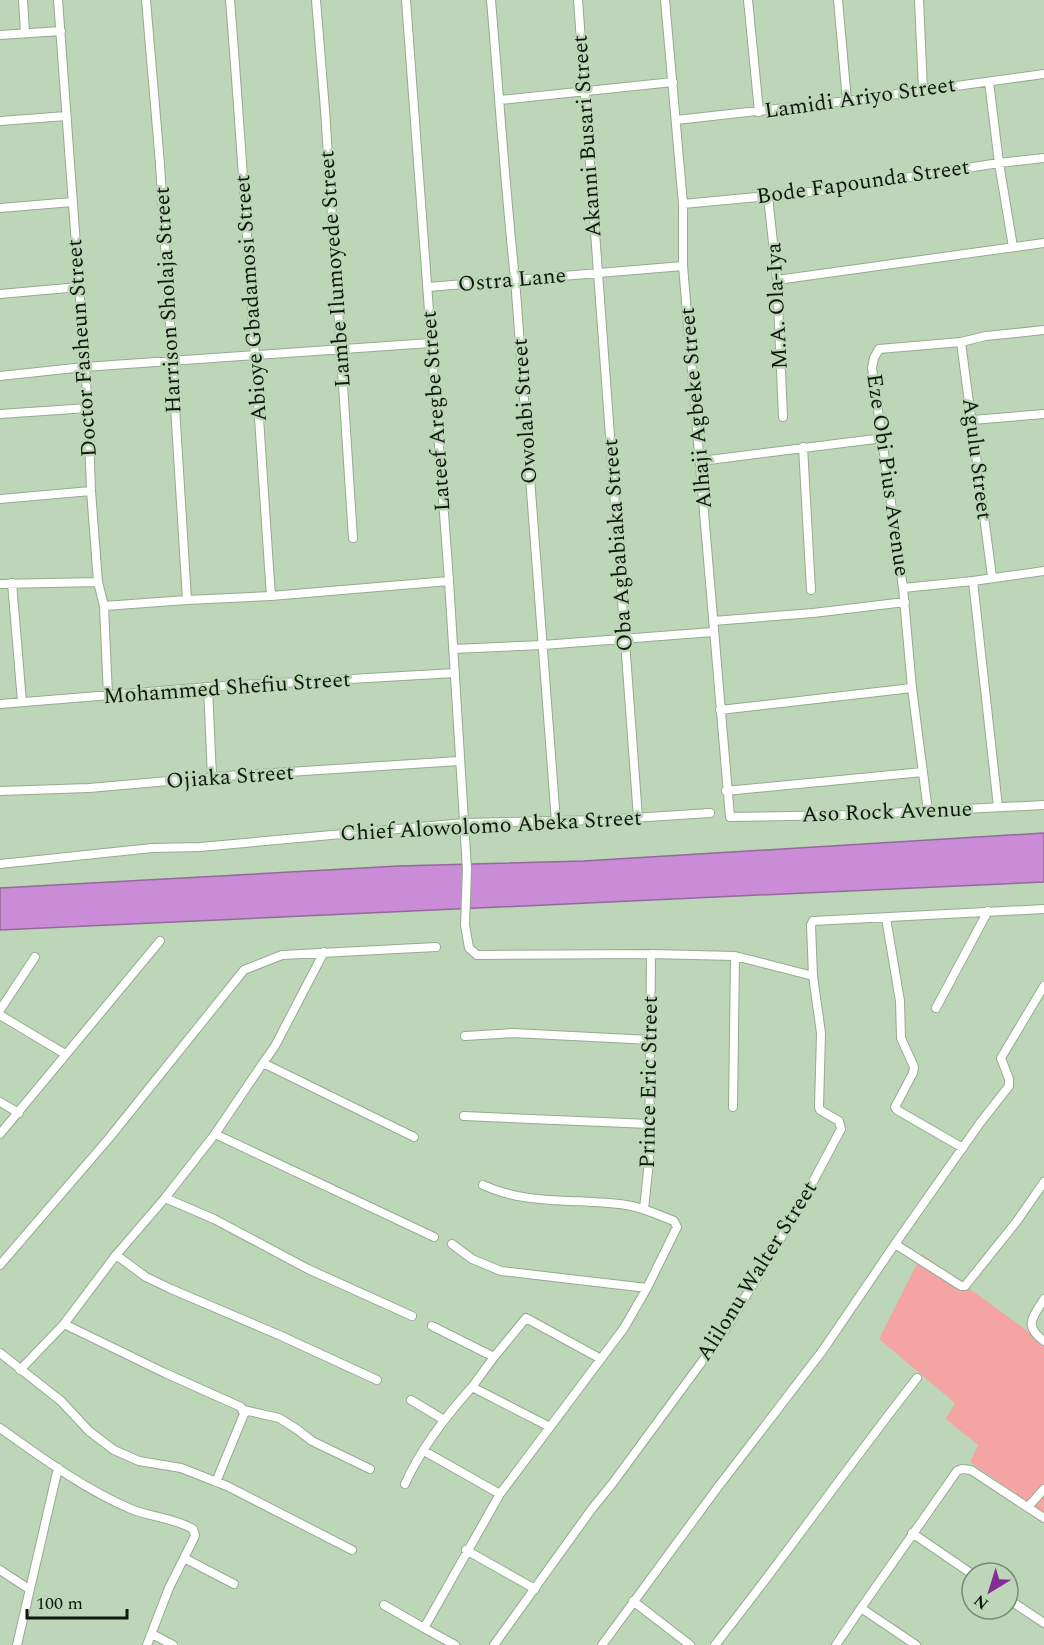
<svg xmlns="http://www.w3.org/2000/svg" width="1044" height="1645" font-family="Spectral,serif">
<rect width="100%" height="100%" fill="#bdd6b8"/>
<path fill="#f4a4a3" d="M922 1254 1044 1343V1513L970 1462 978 1445 946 1419 955 1403 879 1339Z"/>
<path fill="#ca8cd7" stroke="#92699a" stroke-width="1.5" d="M1044 833V882L0 930V888L399 866 584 861Z"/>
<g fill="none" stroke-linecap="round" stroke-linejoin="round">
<g stroke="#93ac8e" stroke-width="10">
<path id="minor" d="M23 0 25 33
M58 0 88 408 91 491 98 582 104 606 108 696
M146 0 160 164 187 600
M230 0C246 199 257 398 271 596
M316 0 325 110 353 538
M406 0 449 581 467 869 465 925 469 948 477 955 651 954 735 956 813 976
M491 0C499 93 505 186 515 279L556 822
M578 0 638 818
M665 0 683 204V266L730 817 847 815 1044 805
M748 0 759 112
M838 0 847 101
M919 0 923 89
M0 35 61 31
M989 82 999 163 1013 247
M500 100 673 82
M676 120 847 101 1044 74
M0 121 66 116
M768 196 777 280 783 417
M683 204 821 191 999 163 1044 158
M0 208 72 202
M777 280 1044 243
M428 287 683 266
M0 294 79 287
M961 342 992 577
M0 376 84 367 430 343
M0 414 88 408
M972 420 1044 414
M803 447 811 590
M701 461 883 438
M0 499 91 491
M973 581 998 807
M12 583 22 702
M0 584 98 582
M903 588 973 581 1044 571
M104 606 187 600 271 596 449 581
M713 621 813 613 905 602
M453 649 543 645 713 632
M208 687 212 777
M0 704 208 687 455 673
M720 710 912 688
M0 791 89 788 226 776 459 761
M726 791 923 772
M928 811 912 688 903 588 872 368 874 358 879 349 961 342 986 336 1044 330
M0 864 152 848 200 847 464 823 601 820 710 813
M886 918 900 1001 901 1038 914 1067 913 1073 895 1107 897 1110 963 1148
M936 1008 988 911
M0 1010 35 957
M0 1015 65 1054
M465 1036 513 1033 651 1040
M263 1063 275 1046 324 952
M0 1102 19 1113
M733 1107 735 956
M464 1116 649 1124
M0 1134 160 941
M215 1134 434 1237
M165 1198 214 1219 308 1269 412 1316
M644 1209 649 1161 651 954
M452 1244 472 1259 501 1271 647 1288
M895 1244 961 1286H965L1017 1221 1044 1182
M116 1255 146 1277 171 1289 279 1335 377 1380
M0 1265 110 1137 244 970 282 955 436 947
M1044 1299C1033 1317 1023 1326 1044 1341
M64 1324 165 1373 241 1407 244 1414 216 1482
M432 1326 494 1357 472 1387 550 1427
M0 1353 61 1401 89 1431 114 1450 139 1461 181 1468 227 1486 352 1550
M494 1357 526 1318 601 1359
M20 1370 64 1324 116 1255 165 1198 215 1134 263 1063 414 1137
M411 1400 444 1420
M244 1410 279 1418 298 1430 312 1441 370 1469
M0 1428C42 1458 84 1489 131 1509 150 1517 175 1518 193 1529L195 1535 194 1538 169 1588 147 1645
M424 1451 500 1494
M405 1484C421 1448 446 1416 472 1387
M1028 1507 1044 1489
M912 1533 972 1574
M466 1550 535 1589
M184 1558 234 1584
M0 1570 29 1589
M1008 1599 1044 1623
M633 1601 690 1645
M384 1605 424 1628
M861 1608 957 1471 962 1469 971 1470 1044 1518
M152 1634 173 1645
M17 1645 58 1468
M455 1645 424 1628 500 1494 624 1328 647 1288 677 1227 674 1221C658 1215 642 1207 626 1205 578 1198 528 1206 483 1185
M494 1645 591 1510 612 1484 726 1329 799 1208 841 1129 839 1121 820 1110 819 1107 821 1033 813 976 811 925 813 921 1044 909
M602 1645 715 1491 823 1350 895 1244 980 1123 1009 1086V1079L1001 1058 1044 986
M715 1645C784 1558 848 1466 917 1378
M836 1645 861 1608 916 1645"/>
</g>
<use href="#minor" stroke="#fff" stroke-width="8"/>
</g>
<g text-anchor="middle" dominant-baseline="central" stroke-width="5" stroke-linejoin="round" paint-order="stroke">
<g font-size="22" fill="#0f180d" stroke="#bdd6b8">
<text transform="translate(860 98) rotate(-8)">Lamidi Ariyo Street</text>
<text transform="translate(587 136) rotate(-94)">Akanni Busari Street</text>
<text transform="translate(863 182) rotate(-8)">Bode Fapounda Street</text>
<text transform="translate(335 269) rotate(-94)">Lambe Ilumoyede Street</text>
<text transform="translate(512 280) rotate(-5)">Ostra Lane</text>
<text transform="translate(251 298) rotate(-94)">Abioye Gbadamosi Street</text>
<text transform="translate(168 300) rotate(-93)">Harrison Sholaja Street</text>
<text transform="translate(777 306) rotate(-93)">M.A. Ola-Iya</text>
<text transform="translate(82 348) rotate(-94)">Doctor Fasheun Street</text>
<text transform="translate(696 408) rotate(-95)">Alhaji Agbeke Street</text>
<text transform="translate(436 411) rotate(-94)">Lateef Aregbe Street</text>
<text transform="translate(525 411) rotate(-94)">Owolabi Street</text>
<text transform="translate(977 459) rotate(83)">Agulu Street</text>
<text transform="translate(888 475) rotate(82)">Eze Obi Pius Avenue</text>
<text transform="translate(618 545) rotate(-94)">Oba Agbabiaka Street</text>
<text transform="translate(227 688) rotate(-4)">Mohammed Shefiu Street</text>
<text transform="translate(230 777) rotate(-4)">Ojiaka Street</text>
<text transform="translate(887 812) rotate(-2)">Aso Rock Avenue</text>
<text transform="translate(491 826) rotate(-3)">Chief Alowolomo Abeka Street</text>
<text transform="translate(649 1082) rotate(-89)">Prince Eric Street</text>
<text transform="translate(757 1271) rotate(-58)">Alilonu Walter Street</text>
</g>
</g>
<g transform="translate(990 1591) rotate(218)"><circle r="28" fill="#bdd6b8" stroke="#778a74" stroke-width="1.5"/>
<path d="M0-4.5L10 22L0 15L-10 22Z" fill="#862c98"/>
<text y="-9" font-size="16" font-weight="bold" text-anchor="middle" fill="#0f180d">N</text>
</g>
<path d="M27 1609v9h100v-9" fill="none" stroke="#0f180d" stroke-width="3"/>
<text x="36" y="1609" font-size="18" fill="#0f180d" stroke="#bdd6b8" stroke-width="4.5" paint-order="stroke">100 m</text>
</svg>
